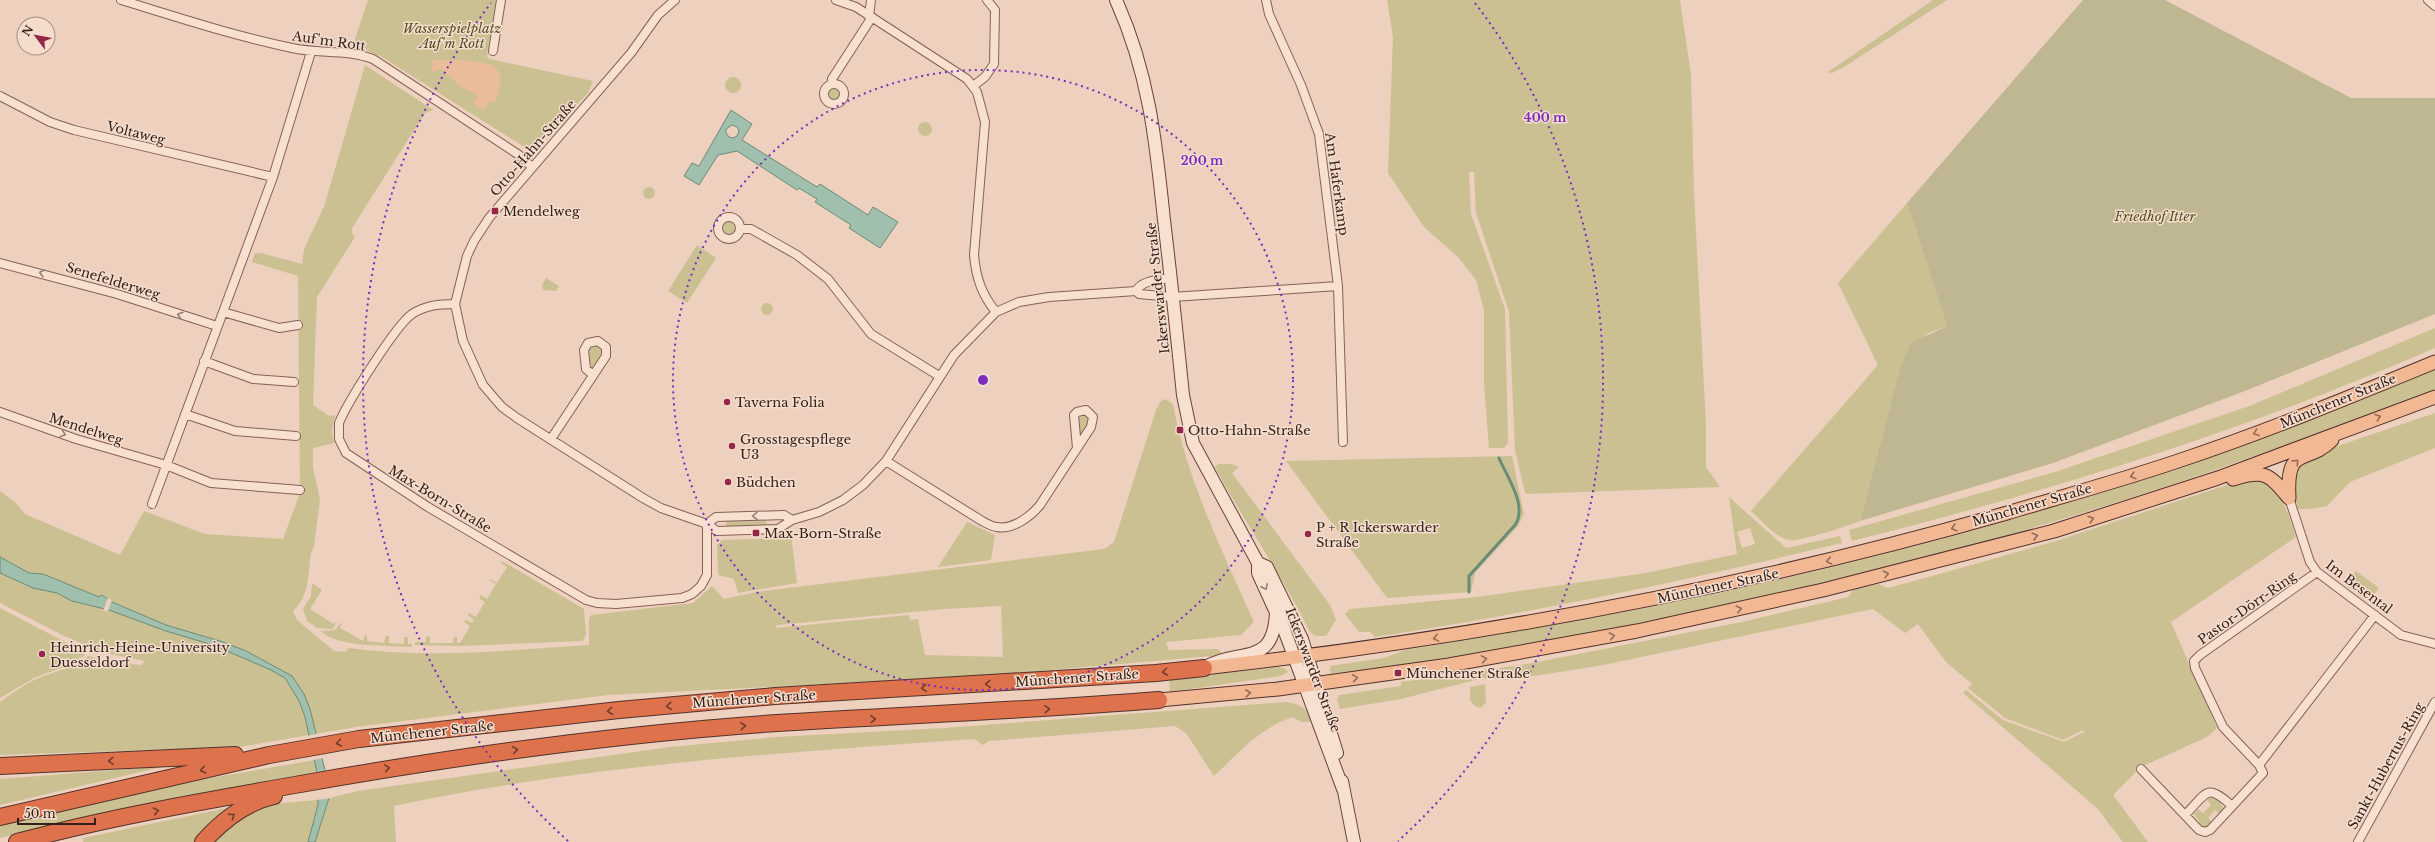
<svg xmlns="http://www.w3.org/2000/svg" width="2435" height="842" font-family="'Libre Baskerville',serif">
<rect width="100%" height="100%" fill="#edd0bd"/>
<path fill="#cbc092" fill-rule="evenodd" d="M368 0H496L487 56 489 59 593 81 588 93 535 147 526 148 382 57 353 45Z
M1387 0H1680L1691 75 1694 193 1706 425V467L1720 487 1527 494 1525 493 1515 450 1509 312 1476 213 1474 172H1469L1471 214 1505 309 1508 443 1504 448H1489L1484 384V310L1476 280 1459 258 1424 227 1388 173 1393 37Z
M1933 0H1947L1844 67 1832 73 1828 72Z
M365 65 433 110 425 113 352 228V233L355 237 317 297 313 405 329 416 335 415 332 431 334 443 313 448V468L320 499 314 547 311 552C308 573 310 596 293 611L297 620 334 651 345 652 349 648C428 659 510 650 589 645V618L591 615 693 603 712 586 724 599 756 592 1104 549 1114 542 1156 410 1161 401 1165 399 1173 404C1187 480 1222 551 1254 622L1241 635 1166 642 1169 650 1218 649 1224 655 971 677 608 695 356 727 240 747 0 755V702C11 694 22 686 34 680 52 672 72 669 88 656L111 662 141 665 145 661 105 653 64 636 0 603V491L15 502 25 514 120 555 144 511 205 534 283 539 300 493 298 276 252 262 255 253H261L302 264 304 249 324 207ZM1001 606 1003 657 925 655 918 619 910 620 909 615 775 628 777 625 945 609Z
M725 85a8 8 0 1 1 16 0a8 8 0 1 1-16 0Z
M828.5 94a5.5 5.5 0 1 1 11 0a5.5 5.5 0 1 1-11 0Z
M918 129a7 7 0 1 1 14 0a7 7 0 1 1-14 0Z
M643 193a6 6 0 1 1 12 0a6 6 0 1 1-12 0Z
M1907 203 1947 326 1928 333 1899 372 1860 521C1851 525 1796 543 1788 540 1774 536 1762 521 1751 511L1878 365 1838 283Z
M723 228a6 6 0 1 1 12 0a6 6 0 1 1-12 0Z
M697 245 716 258 687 303 668 291Z
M546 278 559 286 556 291 543 290 542 285Z
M761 309a6 6 0 1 1 12 0a6 6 0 1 1-12 0Z
M2435 328V348C2247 430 2051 491 1852 541L1849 530 2055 472 2252 405Z
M595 344 603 350 602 356 594 368H591L587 351 589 347Z
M2435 369V389C2325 430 2216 472 2105 506 1853 584 1592 644 1331 674L1330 666 1384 658 1405 650C1497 635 1589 620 1681 601 1937 548 2194 473 2435 369Z
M2435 413V448L2350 482 2327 506 2311 509H2298C2290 482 2291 474 2311 455Z
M1082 415H1086L1089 418 1088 424 1078 441V419Z
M1512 456 1524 514 1518 526 1475 573 1471 592 1387 598 1286 461Z
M1218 464H1232L1239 467 1232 473 1330 605 1336 620 1326 636H1315L1310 632C1282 575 1245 523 1215 467Z
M2254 479C2283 488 2287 511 2296 537L2171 622 2217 728 2207 737 2141 767 2113 795 2148 842H2123L2097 808 1963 693 1966 690 2003 720 2064 742 2084 732 2083 730 2063 740 2005 718 1968 688 1972 684 1946 662 1918 624 1905 633 1873 609 1598 666 1508 680 1483 678 1401 699 1340 709 1337 699 1339 695 1401 686V682L1527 664 1742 622 1848 597 1853 590 1878 584 1888 588 1943 573 2056 541 2239 481Z
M1729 497 1786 548 1840 536 1842 543C1688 580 1533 613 1375 637L1370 632H1359L1345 614 1350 609 1477 597 1646 573 1737 554ZM1750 528 1755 544 1742 548 1737 532Z
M726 519H765L767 525 726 528Z
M967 522 995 535 991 560 938 567Z
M791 534 797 583 738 593 734 579 718 575 717 545 722 540 760 539Z
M502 561 584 609 586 635 582 641 461 646 415 645V642H426V636L430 637V643H453L454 637H457V643H460L470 626 464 622 466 620 472 623 474 620 468 615 469 613 476 617 485 602 479 598 481 595 487 599 496 584 490 580 491 579 497 583 507 567 501 563Z
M2356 571 2379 588 2369 601 2346 585Z
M312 583 322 590 310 609 334 624 338 619 333 629 317 628 307 621 303 609 311 596Z
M0 608 84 652 85 655 69 665 34 678 0 698Z
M342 622 340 628 363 641 365 635 367 636V641L384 643 386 636H389V643L404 644V637H408V644H412V647C389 645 337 648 321 631L335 630Z
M1278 667 1286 669 1288 672 1280 676 1170 692 1169 679Z
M1485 684 1486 702 1481 708 1475 706 1470 700V687Z
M1286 702C1301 704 1308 709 1313 722H1302L1292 717C1258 730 1240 751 1214 776L1186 733 1175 726 989 741 983 745 974 739C780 753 584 765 394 806L396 842H315L329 798 358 791 670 747 776 737 945 728Z
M315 760 317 772 147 804 0 838V825L199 780Z
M166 766 0 805V779Z
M2212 797 2218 799 2224 809 2220 814 2215 810 2208 818 2213 823 2208 827 2202 826 2194 814 2198 809 2203 813 2211 805 2207 800Z
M318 800 316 820 308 842H211L235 819 271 804Z
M227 808 206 827 195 842H83V838Z"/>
<path fill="#eabc9a" d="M433 60H462L494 65C504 77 500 89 495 103L489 101 484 111 473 103 477 98V95L460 86 441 69 431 72Z"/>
<path fill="#bfb791" d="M2083 0H2165L2351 98H2435V314L2245 391 2053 463 1860 521 1899 372 1911 343 1947 326 1907 203Z"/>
<path fill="#a1bfad" stroke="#698c79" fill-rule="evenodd" d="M731 110 752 124 742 140 817 187 820 184 868 215 873 207 898 222 880 248 849 228 851 225 815 202 817 199 799 188 797 190 737 151 718 155 699 185 684 176 692 163 699 166ZM732 125 737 127 739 131 737 136 733 138 729 137 726 133V129Z
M0 557 29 573 43 574 99 597 102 595 112 602 166 625 223 642 246 651 292 676 304 694 310 709 325 770 329 798 315 842H308L318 805 317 772 305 717 299 701 285 678 271 670 213 645 166 631 109 610 72 601 57 593 33 588 0 573Z"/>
<path fill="#edd0bd" d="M108 598 112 600 108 611H103Z
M320 733 325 758 313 760 307 736Z
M327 770 331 798 316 800 315 772Z"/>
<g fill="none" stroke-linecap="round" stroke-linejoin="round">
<path stroke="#698c79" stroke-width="3" d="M1469 592V576L1515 525C1528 506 1507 477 1499 458"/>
<g stroke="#856157" stroke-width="10">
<path id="street" d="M121 0C177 17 234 36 292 48 319 54 347 49 373 59L519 155 532 167
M675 0 658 15 631 53 489 218 474 241 467 256 455 304 463 341 483 385 502 407 517 418 643 498 661 508 707 524 717 531 778 529 792 520 819 512 843 500 863 485 886 461 954 355 996 312 1019 302 1049 297 1136 291 1139 294 1172 297 1338 286 1319 134 1301 85 1269 14 1266 0
M836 0 856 7 967 79 977 92 985 122 974 255C976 278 982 295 996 312
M2428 0 2435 6
M869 16 871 0
M493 51 501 0
M824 94a10 10 0 1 1 20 0a10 10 0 1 1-20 0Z
M833 84 832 79 872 17
M973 86 985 77 994 64 995 10 987 0
M0 96 50 122 74 130 273 177
M718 228a11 11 0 1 1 22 0a11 11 0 1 1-22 0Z
M740 229H751L797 255 828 279 871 334 939 376
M0 263 117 294 217 326
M1338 286 1343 442
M1136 291C1142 280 1159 280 1170 278
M455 304C440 304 426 305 412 314 396 325 347 403 339 423V439L346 453 428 507 586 600 597 603 616 604 682 598 692 594 701 586 707 575V524
M223 312 279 328 298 325
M204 361 253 379 294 382
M0 412 76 439 166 465 211 483 300 490
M185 414 235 431 296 436
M551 439 606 356V347L598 341 588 343 584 350 586 369 593 375
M886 461 982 521C986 523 992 527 997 527 1013 530 1031 516 1040 505L1091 427 1093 417 1086 410 1077 412 1074 415 1077 448
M2289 498 2310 562 2317 572 2401 635 2435 644
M152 504 273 177 311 52
M707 524 716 517 784 515 792 520
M2259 765 2375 615
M2141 769 2199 830 2205 832 2210 830 2263 773 2259 765 2223 727 2195 668 2194 661 2200 655 2317 572
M2185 815C2207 793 2206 782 2232 806
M2358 842 2435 702"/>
</g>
<g stroke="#67433a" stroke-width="14">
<path id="secondary" d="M1116 0C1149 73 1156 142 1164 220 1171 278 1177 336 1183 395L1193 443 1258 563V573L1285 632 1343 789
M1258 563 1267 567 1302 639 1337 753
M1205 667C1241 647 1273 668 1276 613
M1342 781 1354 842"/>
</g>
<g stroke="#52322b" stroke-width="15">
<path id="primary" d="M2233 479C2265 469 2269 474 2289 498
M2289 498C2286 443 2306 466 2332 440
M1204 668C1476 638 1744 588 2007 513 2064 496 2122 480 2178 461 2265 432 2350 397 2435 362
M1159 700 1278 689 1449 665 1637 631 1823 590 2054 531 2218 478 2435 397"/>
</g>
<g stroke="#52322b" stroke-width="18">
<path id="highway" d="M0 766 235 755
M0 817 269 755 359 739 619 710 775 696 1156 673 1204 668
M17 842C107 818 198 802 289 786 451 757 614 734 777 723 905 715 1032 710 1159 700
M203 842C222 821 246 802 274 796"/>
</g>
<use href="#street" stroke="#f8e0d0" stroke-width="8"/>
<use href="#secondary" stroke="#f8e0d0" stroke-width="12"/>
<use href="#primary" stroke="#f2b894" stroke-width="13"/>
<use href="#highway" stroke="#de724c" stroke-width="16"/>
</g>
<defs><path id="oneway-chevron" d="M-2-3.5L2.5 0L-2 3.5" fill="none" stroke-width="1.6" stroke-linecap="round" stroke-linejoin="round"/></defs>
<g stroke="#968076">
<use href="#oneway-chevron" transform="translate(42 273) rotate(-165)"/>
<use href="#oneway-chevron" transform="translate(180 315) rotate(-162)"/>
<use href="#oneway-chevron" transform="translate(63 434) rotate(19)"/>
<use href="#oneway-chevron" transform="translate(755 516) rotate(179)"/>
<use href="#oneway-chevron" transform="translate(1265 587) rotate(65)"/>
</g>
<g stroke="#936c58">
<use href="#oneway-chevron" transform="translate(2378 417) rotate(-20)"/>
<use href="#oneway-chevron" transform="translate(2256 433) rotate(160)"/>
<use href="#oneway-chevron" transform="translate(2296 462) rotate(-47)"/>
<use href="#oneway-chevron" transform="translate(2133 476) rotate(163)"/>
<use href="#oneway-chevron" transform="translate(2091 519) rotate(-18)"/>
<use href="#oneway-chevron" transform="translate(1954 528) rotate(164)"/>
<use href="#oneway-chevron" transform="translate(2035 536) rotate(-15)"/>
<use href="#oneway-chevron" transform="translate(1829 561) rotate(167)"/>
<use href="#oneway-chevron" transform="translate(1886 574) rotate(-14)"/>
<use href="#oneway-chevron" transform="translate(1739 609) rotate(-13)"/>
<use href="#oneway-chevron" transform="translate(1612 636) rotate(-11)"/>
<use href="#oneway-chevron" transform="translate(1436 638) rotate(170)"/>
<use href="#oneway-chevron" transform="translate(1484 659) rotate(-10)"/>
<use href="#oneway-chevron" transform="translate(1355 678) rotate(-8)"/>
<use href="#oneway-chevron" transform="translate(1248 693) rotate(-6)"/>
</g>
<g stroke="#703d2c">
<use href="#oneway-chevron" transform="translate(1165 672) rotate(173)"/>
<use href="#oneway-chevron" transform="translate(988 684) rotate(177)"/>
<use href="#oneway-chevron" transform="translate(924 688) rotate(177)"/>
<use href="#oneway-chevron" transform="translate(669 706) rotate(175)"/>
<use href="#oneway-chevron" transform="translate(1047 709) rotate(-4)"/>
<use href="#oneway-chevron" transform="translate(610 711) rotate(173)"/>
<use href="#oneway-chevron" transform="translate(873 719) rotate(-3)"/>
<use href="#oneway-chevron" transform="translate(743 726) rotate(-5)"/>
<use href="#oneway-chevron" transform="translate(339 743) rotate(170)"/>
<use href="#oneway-chevron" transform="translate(515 750) rotate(-8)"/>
<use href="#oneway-chevron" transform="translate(111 761) rotate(177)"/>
<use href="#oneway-chevron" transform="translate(387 768) rotate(-9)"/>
<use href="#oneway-chevron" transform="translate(203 770) rotate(167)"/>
<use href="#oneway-chevron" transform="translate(156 811) rotate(-11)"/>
<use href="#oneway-chevron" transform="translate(232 816) rotate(-34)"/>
</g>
<g fill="none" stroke="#7b2cbf" stroke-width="2" stroke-dasharray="2 4">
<circle cx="983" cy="380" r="310"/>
<path d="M568 841A620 620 0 0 1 491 3M1475 3A620 620 0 0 1 1398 841"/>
</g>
<g fill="#942748" stroke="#f5ddcd" stroke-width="1.5">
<rect x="491" y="207" width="8" height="8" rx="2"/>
<circle cx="727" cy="402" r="4"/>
<rect x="1176" y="426" width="8" height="8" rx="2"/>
<circle cx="732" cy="446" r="4"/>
<circle cx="728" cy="482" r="4"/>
<rect x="752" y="529" width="8" height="8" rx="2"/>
<circle cx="1308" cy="534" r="4"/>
<circle cx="42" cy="654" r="4"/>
<rect x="1394" y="669" width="8" height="8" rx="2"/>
</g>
<g text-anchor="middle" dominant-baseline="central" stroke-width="3" stroke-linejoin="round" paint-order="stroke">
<g font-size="13" font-style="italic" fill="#514e22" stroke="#f5ddcd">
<text x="452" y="28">Wasserspielplatz<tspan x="452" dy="15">Auf'm Rott</tspan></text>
<text x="2155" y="216">Friedhof Itter</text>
</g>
<g font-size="13" fill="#34201b" stroke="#f5ddcd">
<text transform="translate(329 41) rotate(8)">Auf'm Rott</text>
<text transform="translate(136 133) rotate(14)">Voltaweg</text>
<text transform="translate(533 148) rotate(-49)">Otto-Hahn-Straße</text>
<text transform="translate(1337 184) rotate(82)">Am Haferkamp</text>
<text transform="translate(113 281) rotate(17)">Senefelderweg</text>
<text transform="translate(1158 288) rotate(-96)">Ickerswarder Straße</text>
<text transform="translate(2338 401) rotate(-22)">Münchener Straße</text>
<text transform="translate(86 429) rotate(18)">Mendelweg</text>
<text transform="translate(440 499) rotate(31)">Max-Born-Straße</text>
<text transform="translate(2032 505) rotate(-16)">Münchener Straße</text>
<text transform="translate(1718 586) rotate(-12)">Münchener Straße</text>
<text transform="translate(2359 587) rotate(37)">Im Besental</text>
<text transform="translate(2247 608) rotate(-35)">Pastor-Dörr-Ring</text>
<text transform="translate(1313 670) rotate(69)">Ickerswarder Straße</text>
<text transform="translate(1077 678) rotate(-4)">Münchener Straße</text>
<text transform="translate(754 699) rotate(-4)">Münchener Straße</text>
<text transform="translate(432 732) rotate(-6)">Münchener Straße</text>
<text transform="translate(2386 766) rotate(-61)">Sankt-Hubertus-Ring</text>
</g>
<g font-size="13" fill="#34201b" stroke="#f5ddcd" text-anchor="start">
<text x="503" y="211">Mendelweg</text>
<text x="735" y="402">Taverna Folia</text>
<text x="1188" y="430">Otto-Hahn-Straße</text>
<text x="740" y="439">Grosstagespflege<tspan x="740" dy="15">U3</tspan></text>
<text x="736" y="482">Büdchen</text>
<text x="1316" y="527">P + R Ickerswarder<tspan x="1316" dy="15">Straße</tspan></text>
<text x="764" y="533">Max-Born-Straße</text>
<text x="50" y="647">Heinrich-Heine-University<tspan x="50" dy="15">Duesseldorf</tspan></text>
<text x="1406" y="673">Münchener Straße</text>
</g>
</g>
<circle cx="983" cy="380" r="6" fill="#7b2cbf" stroke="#f5ddcd" stroke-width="2"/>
<g font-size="12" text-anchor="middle" font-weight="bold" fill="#7b2cbf" stroke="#f5ddcd" stroke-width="3" stroke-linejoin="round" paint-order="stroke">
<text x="1545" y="122">400 m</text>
<text x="1202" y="165">200 m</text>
</g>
<g transform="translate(36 36) rotate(302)"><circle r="19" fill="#f5ddcd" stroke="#a89186"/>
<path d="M0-3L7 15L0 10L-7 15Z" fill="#942748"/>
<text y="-6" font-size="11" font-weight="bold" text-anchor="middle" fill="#34201b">N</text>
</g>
<path d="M18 818v6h77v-6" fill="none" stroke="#34201b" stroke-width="2"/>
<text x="24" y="818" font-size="12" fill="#34201b" stroke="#f5ddcd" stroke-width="3" paint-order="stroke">50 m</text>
</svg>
